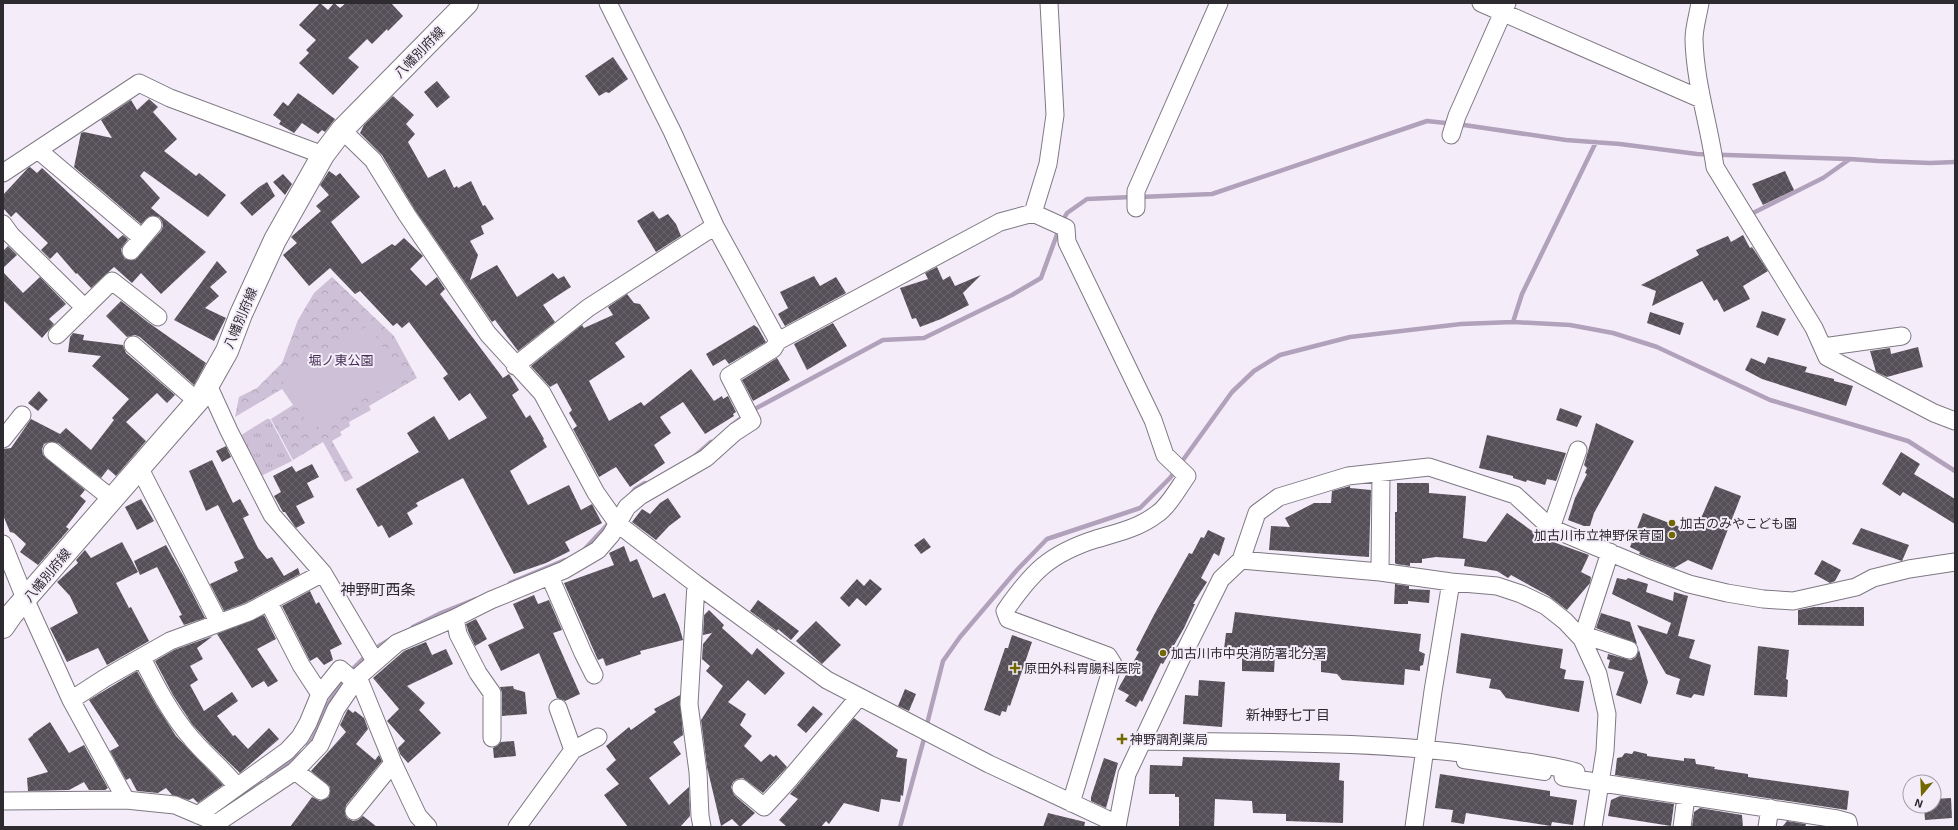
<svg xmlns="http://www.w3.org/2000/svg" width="1958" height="830" font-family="'Exo 2','Noto Sans JP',sans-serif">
<defs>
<pattern id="grass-tufts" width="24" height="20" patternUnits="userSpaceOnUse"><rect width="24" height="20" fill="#cec0d7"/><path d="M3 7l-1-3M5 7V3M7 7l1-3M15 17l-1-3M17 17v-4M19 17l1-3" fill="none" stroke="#b1a5b9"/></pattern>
<pattern id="park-crowns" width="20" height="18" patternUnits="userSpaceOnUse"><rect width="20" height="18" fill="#cec0d7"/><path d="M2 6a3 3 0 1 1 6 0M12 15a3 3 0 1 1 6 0" fill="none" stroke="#b1a5b9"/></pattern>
<pattern id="building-cross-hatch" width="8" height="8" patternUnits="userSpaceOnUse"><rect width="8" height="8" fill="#554f58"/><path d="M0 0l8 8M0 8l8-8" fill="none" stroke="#6a656d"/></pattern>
</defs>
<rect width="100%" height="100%" fill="#f4edf9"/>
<path fill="url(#grass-tufts)" d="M267 419H270L292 461 259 477 238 437Z"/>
<path fill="url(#park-crowns)" d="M332 277 394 336 417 378 369 406 371 410 349 422 350 426 340 432 342 435 332 441 353 478 345 482 323 442 293 460 271 419 293 405 282 389 235 417 239 397 257 388 282 363 298 320 314 293Z"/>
<path fill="#cec0d7" d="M369 325 402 377 311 430 279 375Z"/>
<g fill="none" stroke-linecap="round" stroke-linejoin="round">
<path stroke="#b1a1bb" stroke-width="4.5" d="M1140 197 1212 194 1427 121 1464 125 1566 140 1620 144 1697 154 1850 159 1878 161 1930 163 1955 162
M1751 214 1823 178 1850 159
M1062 222 1067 213 1087 199 1132 197
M1513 322 1522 294 1596 142
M751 411 883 340 924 338 1012 295 1041 278 1059 229
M732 425 745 415
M695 456 711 442
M632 493 635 489 645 483
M583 551 609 523
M510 583 565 560
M413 627 441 613 476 599
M926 728 943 661 960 637 1017 570 1047 539 1140 508 1170 478 1232 392 1254 371 1280 355 1350 337 1461 324 1513 322 1570 325 1613 333 1657 347 1770 400 1908 441 1955 471
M308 746C317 735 319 722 325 710 340 682 361 655 389 640
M268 779 302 753
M213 816 262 783
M900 827 925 735"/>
</g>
<path fill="url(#building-cross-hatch)" d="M320 3 328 10 334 3 340 8 346 3H391L403 16 388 31 387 29 372 44 367 39 348 58 359 67 333 95 299 63 309 53 306 50 316 40 299 25Z
M613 57 628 79 609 93 606 92 599 96 585 76Z
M437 81 450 97 437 108 424 92Z
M298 93 335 119 325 132 322 130 318 134 302 123 294 133 279 124 281 121 273 115 283 102 288 106Z
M393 96 414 115 406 124 415 134 408 142 428 178 445 169 454 188 457 186 458 188 471 181 483 206 485 205 494 219 481 226 484 234 470 241 478 255 470 280 497 265 517 297 553 273 558 279 564 276 571 287 543 305 555 322 518 351 495 320 492 322 415 210 382 155 360 133 364 125Z
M149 99 158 107 153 112 177 139 164 151 196 176 199 173 226 195 208 217 144 171 140 176 160 198 151 208 206 252 161 294 141 273 132 283 114 267 91 288 77 273 76 274 57 252 50 259 41 250 48 243 16 212 11 217 3 208V195L28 168 30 167 37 173 42 168 118 239 123 235 128 239 121 249 122 254 125 259 135 260 161 231 163 226 162 221 159 217 150 216 141 224 74 167 81 133 84 132 112 138 101 120 131 100 137 110Z
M329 171 336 176 340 173 360 197 331 222 362 264 392 244 395 246 404 238 423 256 410 269 426 286 437 277 445 289 440 294 503 378 509 374 519 390 512 395 526 418 530 415 544 439 543 440 547 447 510 471 528 505 569 485 581 510 592 504 594 508 602 523 565 542 570 551 546 563 514 574 463 478 416 503 418 506 407 513 413 524 389 538 382 525 378 527 356 489 419 452 407 433 434 416 449 440 487 418 470 393 459 401 443 378 448 374 409 322 402 328 397 323 393 326 360 291 355 294 330 268 309 286 283 255 297 243 291 237 321 211 316 206 329 195 320 185Z
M1785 171 1794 190 1763 205 1752 184Z
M283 174 292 184 285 195 273 182Z
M267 182 275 196 252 216 240 203 259 187Z
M653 211 659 219 668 214 676 224 681 236 656 252 637 221Z
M1743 235 1750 248 1752 247 1768 271 1743 286 1750 299 1724 312 1717 299 1714 301 1702 281 1652 306 1656 291 1641 285 1699 255 1696 250 1728 236 1731 242Z
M8 246 17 255 3 268V251Z
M217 261 227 272 210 287 219 296 205 308 226 318 214 341 174 320Z
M937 267 943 280 950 276 955 286 981 275 963 293 969 305 941 319 920 327 916 318 912 319 900 288 928 279 925 273Z
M3 272 23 293 40 277 66 304 49 319 54 324 42 338 3 300Z
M814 276 820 286 836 277 846 293 785 326 778 314 788 308 780 292Z
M627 294 634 303 640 304 650 318 615 343 625 357 589 381 609 421 641 402 644 406 691 369 714 401 722 396 723 399 728 396 736 412 733 414 734 416 705 434 683 402 660 417 671 433 654 445 665 463 630 487 616 467 599 477 573 429 577 426 569 413 572 410 557 383 550 387 531 366 582 325 584 328 613 315 608 307Z
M121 301 149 323 206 363 194 385 140 337 135 335 127 337 106 316Z
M1762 311 1786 319 1778 336 1756 327Z
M1650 312 1684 323 1680 335 1647 323Z
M833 323 847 346 807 370 794 344Z
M754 325 758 328 766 342 729 364 725 359 713 366 706 354Z
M73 333 84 335 83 340 123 345 126 353 175 395 167 403 157 393 126 422 146 441 116 476 108 469 101 478 58 443 49 442 44 444 42 449 43 455 85 490 80 496 86 501 66 527 69 529 38 565 20 552 26 544 14 533 10 532 3 515V449L11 448 31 419 60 434 66 428 91 450 114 420 112 418 129 399 92 366 101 356 68 352 70 337Z
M1918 347 1923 367 1887 377 1876 372 1870 351 1890 348 1891 354Z
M1768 357 1807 367 1805 372 1834 379V381L1853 386 1846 406 1762 379 1745 370 1751 358 1765 364Z
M777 358 790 380 753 401 742 380Z
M39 391 48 400 38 411 28 403Z
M1560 408 1582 416 1577 427 1556 420Z
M1596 423 1634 441 1594 513 1590 526H1584L1568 520 1575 498 1587 474 1585 473 1587 468 1584 465Z
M1487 435 1566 453 1556 481 1547 479 1545 485 1527 480 1526 482 1513 478V476L1479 468Z
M226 446 231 457 222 462 216 451Z
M1901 452 1920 464 1914 474 1955 499V524L1903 492 1900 496 1882 484Z
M212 460 233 503 240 499 249 515 243 518 258 548 267 559 272 557 284 576 298 568 300 574 245 603 224 611 210 584 238 571 234 562 244 558 218 505 206 511 189 471Z
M312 464 319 477 307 483 314 497 296 506 305 523 296 528 285 512H283L274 496 281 492 273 476 292 466 296 472Z
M1397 483H1429V493L1466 496 1463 538 1486 542 1507 513 1535 533 1534 535 1589 555 1581 572 1591 577 1590 583 1567 610 1549 596 1511 575 1508 578 1497 571 1464 566 1465 559 1436 557 1422 559V563H1410V566L1396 564 1395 563V512H1397Z
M1350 486V488L1371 490 1369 557 1269 550 1271 526 1290 527 1285 518 1314 503H1331L1332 491Z
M1715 486 1741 496 1712 570 1688 560 1674 568 1639 554 1640 552 1630 547 1643 513 1680 527 1702 516Z
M668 498 681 517 669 526 656 540 632 522 642 509 650 514 660 503Z
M141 499 154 521 137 530 125 507Z
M1861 528 1909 545 1902 561 1852 544Z
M1208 530 1225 538 1219 556 1214 553 1201 578 1207 582 1193 604H1195L1184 628 1163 664 1161 663 1142 702 1140 700 1136 707 1125 701 1129 695 1118 689 1139 652 1136 650 1155 613 1189 553 1192 554 1201 537 1204 538Z
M924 538 931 547 921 554 914 545Z
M122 542 138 572 116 583 129 608 131 607 149 641 107 665 98 648 67 662 50 628 78 613 70 596 57 582 78 563 76 560 85 550 91 558Z
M166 545 184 577 205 618 184 625 179 616 182 615 157 567 140 575 134 561Z
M624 546 630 562 637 559 653 598 665 593 679 626 683 640 640 651 641 654 606 666 603 658 598 660 564 583 614 565 609 553Z
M1822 560 1841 570 1835 581 1830 583 1814 574Z
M1617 578 1626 580 1628 578 1648 584 1646 592 1673 601 1674 592 1688 596 1678 636 1695 640 1689 658 1711 665 1704 696 1694 694 1691 698 1676 694 1680 679 1666 674 1637 625 1667 634 1671 623 1612 594Z
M857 579 864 586 870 579 882 589 866 606 857 598 849 607 840 598Z
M1395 584 1409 586V589L1430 590 1429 603 1408 601V604H1394Z
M310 591 316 604 319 602 342 644 330 650 333 660 324 665 317 657 310 661 282 606Z
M534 595 538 604 549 600 562 630 553 633 580 694 565 701 557 698 539 653 501 671 488 645 524 628 513 604Z
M758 600 799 631 791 640 778 629 777 631 750 611Z
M1814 607H1864V626L1798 625V610Z
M709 610 724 625 722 628 752 655 757 648 785 673 765 695 748 680 728 702 746 714 740 725 752 736 744 746 761 762 770 754 774 757 776 755 787 767 763 793 743 778 737 779 733 782 731 787 734 795 755 813 740 827 732 819 721 826 707 767 701 720 723 686 706 671 710 666 702 659 703 644 712 633 703 635 704 615Z
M1235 612 1421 634 1419 651 1425 654 1423 665 1420 666V671L1405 669 1404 685 1342 680 1337 674 1321 672V661L1275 655 1274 672 1242 671V651L1224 649 1226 633H1232Z
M1601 613 1630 622 1637 644 1596 628Z
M264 615 276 639 257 649 278 681 268 687 264 681 252 688 217 634Z
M476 619 487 639 475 646 468 631 466 624Z
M816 621 841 645 822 664 796 641Z
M1461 633 1563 649 1560 668 1566 670 1564 679 1584 681 1579 712 1506 698 1500 690 1489 688 1491 679 1456 673Z
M1012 635 1032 642 1010 706 1008 705 1006 712 1002 711 1000 716 984 710 1005 648H1008Z
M213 636 197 648 203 659 190 666 198 680 190 685 204 711 232 692 238 701 217 716 233 736 235 735 248 749 269 728 279 739 240 773 210 744 192 724 173 695 155 661 174 650Z
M426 642 432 655 446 649 453 664 407 686 425 703 419 710 441 733 408 763 400 754 398 748 405 741 387 721 399 709 373 678 404 651Z
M1758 646 1789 650 1786 679 1788 680 1787 697 1754 695Z
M1639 650 1648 682 1641 704 1616 695 1624 672 1608 668 1610 660 1607 659 1608 654 1631 660 1636 657Z
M137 671 156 705 176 736 223 785 198 803 193 798 189 800 172 795 166 788 158 793 137 791 130 778 126 780 110 751 119 746 89 700Z
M1199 680 1225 682 1222 727 1183 724 1185 695 1198 696Z
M513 686 514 689 525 692 527 714 502 716V693L500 687Z
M905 689 916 694 909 711 898 706Z
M680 695 683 735 673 742 681 754 649 778 669 805 689 787 690 816 680 827H628L604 795 619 784 606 769 616 760 606 746 629 727 631 730 656 712 654 709Z
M813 706 823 714 806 733 797 725Z
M348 709 353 713 355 711 364 718 368 729 356 744 375 760 379 755 382 761 346 805 345 814 347 818 353 821 358 820 363 816 377 827H290L312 797 320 801 329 797 330 787 311 771 346 732 340 725Z
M854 718 898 750 896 757 907 759 903 796 901 795 900 802 881 799 879 812 844 803 829 824 826 821 821 827H787L779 820 798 799 790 794Z
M50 722 69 753 84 745 108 788 105 790H89L84 782 69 790 28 791 27 778 48 772 28 739 33 735V734Z
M514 741 516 756 494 758 493 748 497 746 501 742Z
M1634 751 1647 754V756L1684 761V758L1695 759 1696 764 1715 767 1714 769 1748 774V777L1849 791 1847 810 1615 775 1617 758 1622 757 1625 753 1632 754Z
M1183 757 1340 763 1339 780 1344 781 1343 823 1286 821V814L1253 813 1252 801 1215 799 1214 827H1179V797H1175V794H1149L1150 765 1182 766Z
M1104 758 1118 763 1106 808 1091 801V797Z
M1440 774 1550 791V796L1577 800 1573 825 1552 822 1551 826 1466 813 1464 824 1451 822 1453 810 1435 808Z
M1620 796 1674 804 1671 826 1608 816 1611 800Z
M1951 798 1952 818 1925 820 1924 806H1934V799Z
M1700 808 1742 815 1743 827H1692L1694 812Z
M1048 813 1085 822 1084 827H1043Z
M1787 821 1806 824 1805 827H1782Z"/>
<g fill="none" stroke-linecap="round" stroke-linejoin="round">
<g stroke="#7f7883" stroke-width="14">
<path id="pedestrian" d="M1463 762 1545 774"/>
</g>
<g stroke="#7f7883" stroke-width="19">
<path id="minor" d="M1481 3 1701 99
M1700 3C1698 15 1694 28 1694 39 1695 83 1709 124 1715 167L1814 328 1827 357 1934 413 1955 421
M342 130 373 160 407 215 488 334 542 393 596 493 618 524 696 584 827 680 989 764 1117 824
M1451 135 1457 116 1507 3
M38 150 142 238
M3 173 139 83 170 98 323 155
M1136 208V191L1219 3
M1033 213 1048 164 1055 115 1049 3
M3 224 11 235 84 307
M715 226 778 341
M131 251 153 225
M57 335 112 281 158 317
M133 345 197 401
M1823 347 1902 336
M515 366 588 308 715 226 672 131 608 3
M208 385 229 431 272 515 323 573 375 661
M3 439 22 415
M52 451 112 499
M139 467 219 623
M1551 528 1578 450
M3 544 26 601 71 700 126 800
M1241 560 1380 572 1451 582 1497 586 1521 594 1546 606 1565 621 1582 639 1598 674 1607 714 1605 751 1593 827
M1380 572 1381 474
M550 577 583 653 594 675
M696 584 689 704 698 772 700 816 702 827
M269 603 301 665 320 694
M455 618 458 634 478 673 492 693V738
M1584 635 1629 650
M1582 639 1610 552
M142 658C156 686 171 715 192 739 206 756 224 769 237 787
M358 677 393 763 418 816 428 827
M71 700 105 678 170 641 249 612 323 573
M1142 741C1258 743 1375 740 1490 757 1519 761 1548 764 1576 772
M573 750 598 737
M295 771 321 791
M1563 777 1837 819 1848 822 1849 827
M741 788 764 807 787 782 859 697
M3 801 126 800 175 805 208 819
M354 811 393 763
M198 815 287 751 300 737 308 723 320 694 340 669 355 682
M217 823 295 771 320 745 336 709 358 677 397 643 455 618 491 600 564 570 598 550 611 535 627 507 640 496 706 458 735 432 752 421 729 376 773 349 778 341 1000 222 1033 213 1066 228 1067 242 1153 420 1165 455 1187 476C1179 487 1168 507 1157 514 1139 528 1117 533 1096 539 1049 554 1032 572 1005 611L1008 619 1108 656 1113 664 1071 803
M517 827 573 750 558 708
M1117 827 1127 774 1181 659 1221 579 1241 560 1257 513 1279 497 1348 476 1429 467 1515 495 1551 528 1649 569 1689 584 1727 593 1763 599 1793 601 1856 587 1873 578 1909 569 1955 562
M1414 827 1433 691 1451 582
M1682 827 1686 797
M1767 827 1770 808"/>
</g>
<g stroke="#7f7883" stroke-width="24">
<path id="secondary" d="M3 627 12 614 201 397 227 351 241 314 275 240 323 155 342 130 467 3"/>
</g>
<use href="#pedestrian" stroke="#fff" stroke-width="12"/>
<use href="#minor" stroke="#fff" stroke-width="17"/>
<use href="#secondary" stroke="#fff" stroke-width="22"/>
</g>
<g fill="#736800" stroke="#f4edf9" stroke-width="1.5">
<circle cx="1672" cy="523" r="4"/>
<circle cx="1672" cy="535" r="4"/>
<circle cx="1163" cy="653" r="4"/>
<path d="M1013 662h4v4h4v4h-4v4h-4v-4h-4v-4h4z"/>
<path d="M1120 733h4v4h4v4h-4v4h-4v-4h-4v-4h4z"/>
</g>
<g text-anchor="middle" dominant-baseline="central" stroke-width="4" stroke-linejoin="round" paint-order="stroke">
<g font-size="13" fill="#2e2b30" stroke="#f4edf9">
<text transform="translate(419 52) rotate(-46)">八幡別府線</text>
<text transform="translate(240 318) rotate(-67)">八幡別府線</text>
<text transform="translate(47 575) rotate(-50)">八幡別府線</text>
</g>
<g font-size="13" fill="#442c52" stroke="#f4edf9">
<text x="341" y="360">堀ノ東公園</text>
</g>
<g font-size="13" fill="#2e2b30" stroke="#f4edf9" text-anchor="start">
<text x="1680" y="523">加古のみやこども園</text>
<text x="1664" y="535" text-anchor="end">加古川市立神野保育園</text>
<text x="1171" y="653">加古川市中央消防署北分署</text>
<text x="1024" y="668">原田外科胃腸科医院</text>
<text x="1130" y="739">神野調剤薬局</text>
</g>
<g font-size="14" fill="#2e2b30" stroke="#f4edf9">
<text x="1288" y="714">新神野七丁目</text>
</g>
<g font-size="15" fill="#2e2b30" stroke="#f4edf9">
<text x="378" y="589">神野町西条</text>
</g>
</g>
<rect width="1958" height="830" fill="none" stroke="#2e2b30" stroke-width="8"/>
<g transform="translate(1922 794) rotate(199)"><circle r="19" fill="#f4edf9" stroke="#a59fa9"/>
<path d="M0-3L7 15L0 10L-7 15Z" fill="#736800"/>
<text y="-6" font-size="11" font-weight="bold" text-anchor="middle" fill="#2e2b30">N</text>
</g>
</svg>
